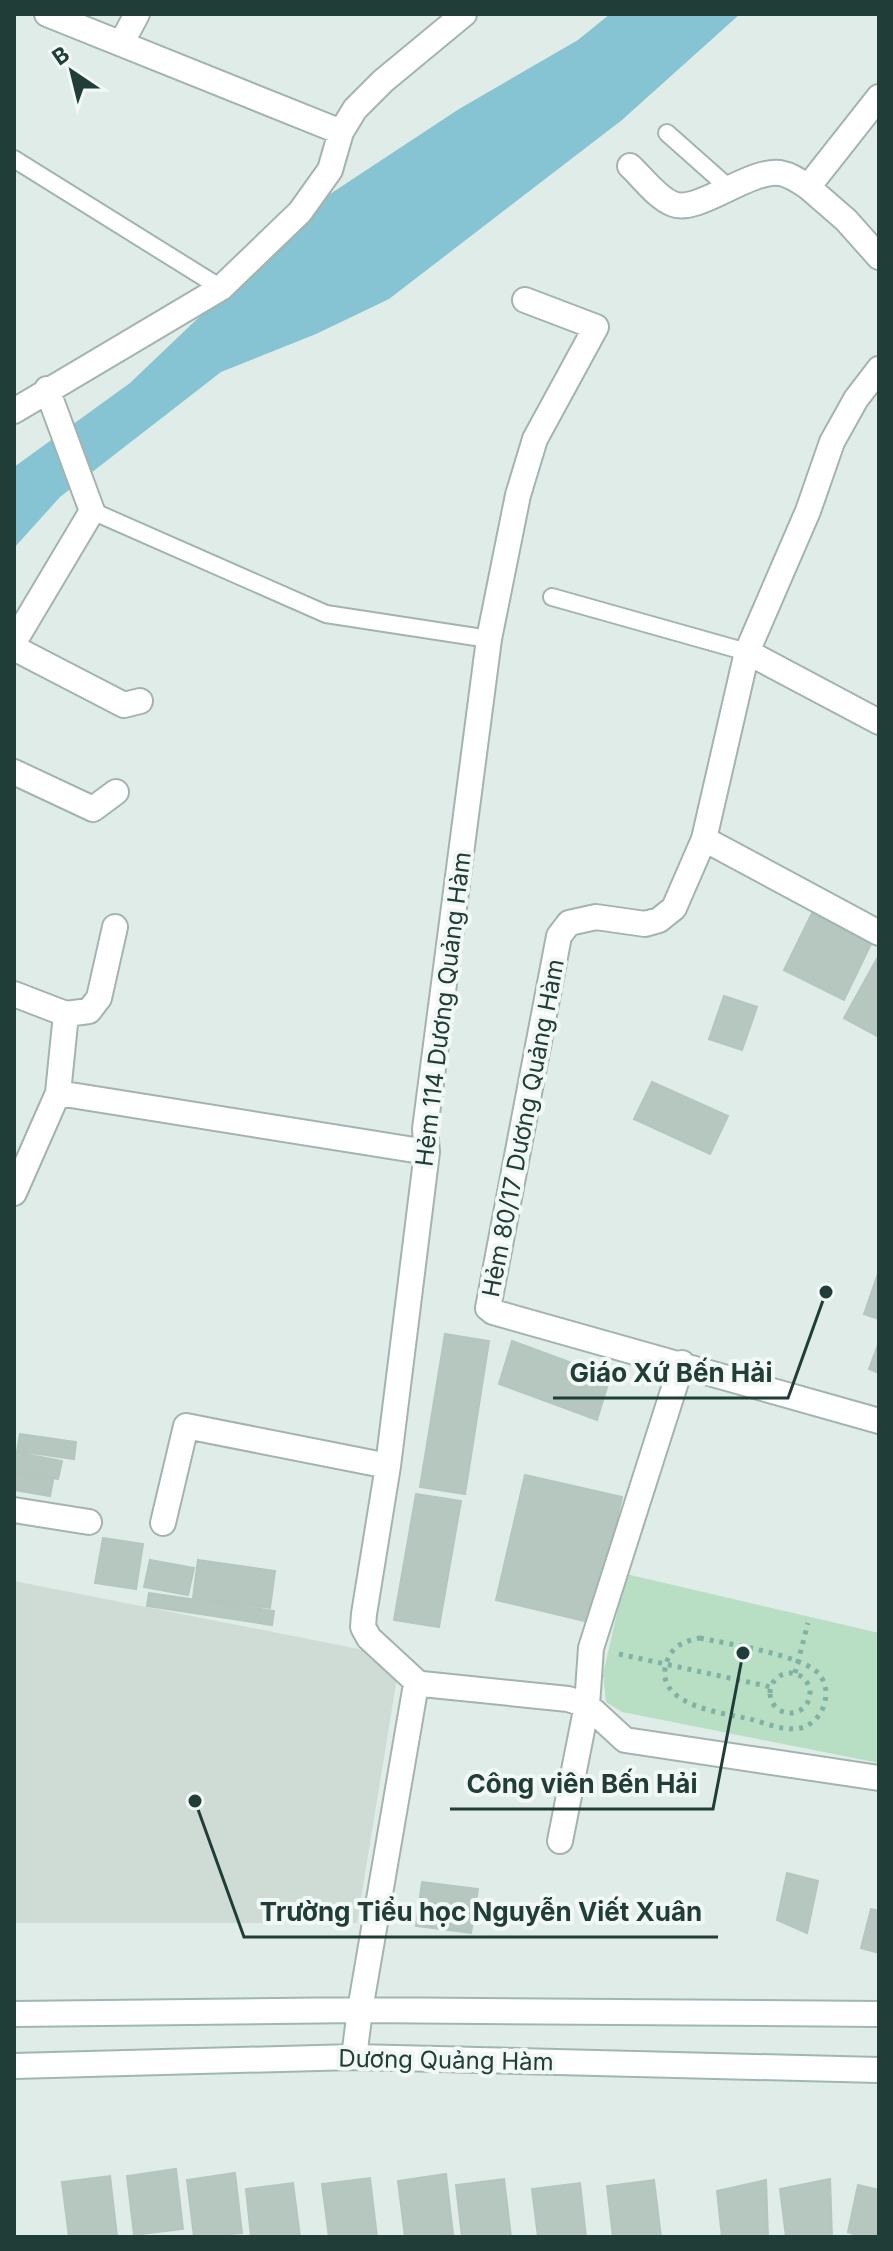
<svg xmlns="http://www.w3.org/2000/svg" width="893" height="2251" font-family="Inter,sans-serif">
<rect width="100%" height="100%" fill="#e0ece7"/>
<path fill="#cfdcd6" d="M14 1581 374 1652 397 1678 357 1923H14Z"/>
<path fill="#b8dec4" d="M626 1574 879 1633V1763L622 1712 606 1702 603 1674Z"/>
<path fill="#86c3d3" d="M610 14H740L622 120 389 299 316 334 221 372 60 497 14 548V467L130 383 324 198 459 109 578 40Z"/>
<path fill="#b6c7c0" stroke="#b3c6bf" stroke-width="2" d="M812 913 871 944 844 1000 784 970Z
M879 955V1037L844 1018Z
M724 996 757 1007 742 1050 709 1039Z
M652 1082 728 1116 710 1154 634 1119Z
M879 1271V1319L864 1314Z
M445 1334 489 1341 465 1494 420 1487Z
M512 1341 610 1377 597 1420 499 1384Z
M879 1342V1373L869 1369Z
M20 1434 76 1442 74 1459 17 1451Z
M14 1452 62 1461 58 1479 14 1471Z
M14 1473 53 1480 50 1496 14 1490Z
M525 1475 622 1497 593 1623 496 1600Z
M416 1494 461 1501 439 1627 394 1620Z
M103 1538 143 1544 136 1589 95 1583Z
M150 1560 194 1568 188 1595 144 1587Z
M198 1560 275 1571 270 1608 193 1598Z
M149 1593 274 1611 272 1625 147 1606Z
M787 1873 818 1881 807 1933 777 1920Z
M422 1882 478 1889 471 1933 416 1926Z
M871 1909 879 1911V1953L861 1948Z
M176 2169 183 2229 134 2235 127 2176Z
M235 2173 242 2233 194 2237 187 2180Z
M446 2174 453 2234 405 2237 398 2181Z
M110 2176 117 2236 69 2237 62 2182Z
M370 2178 377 2237H329L322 2184Z
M504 2179 511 2237H462L456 2185Z
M830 2179 832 2237H786L780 2189Z
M654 2180 661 2237H613L607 2186Z
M766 2180 768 2237H722L717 2191Z
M293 2183 300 2237H251L246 2189Z
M580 2183 586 2237H538L532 2189Z
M858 2185 879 2190V2237H862L848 2232Z"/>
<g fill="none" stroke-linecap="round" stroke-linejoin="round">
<g stroke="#a3b4af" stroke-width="20">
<path id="lane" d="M667 133 729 188
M14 159 221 288
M92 511 326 614 489 639
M552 597 747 652"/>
</g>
<g stroke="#a3b4af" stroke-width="28">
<path id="street" d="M47 14 341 132
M121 44 137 14
M879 97 808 187 846 220 879 257
M630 166C642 177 657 198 673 204 698 214 749 169 780 173 791 175 799 181 808 187
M879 369 856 399 832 442 808 511 747 652 704 839 674 908 659 920 645 924 596 917 569 923 559 936 488 1308 493 1312 879 1421
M14 411 221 288 300 212 330 170 341 132 355 109 383 81 464 14
M14 642 92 511 47 389
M14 648 124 705 140 701
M747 652 879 722
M14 772 93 809 116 792
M704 839 879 933
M14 994 66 1014 58 1093 14 1193
M66 1014 89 1011 99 998 115 927
M58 1093 427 1152
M14 1510 89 1522
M163 1523 186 1426 388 1466
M420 1685 369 1638 363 1627 364 1614 388 1466 427 1152 425 1129 489 639 518 495 535 439 596 327 525 300
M560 1841 587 1705 591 1648 682 1363
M360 2010 415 1690 422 1684 568 1699 587 1705 625 1740 879 1778"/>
</g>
<g stroke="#9eb8b0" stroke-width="28">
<path id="secondary" d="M14 2014 360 2010 879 2014
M354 2057 360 2010
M14 2066 354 2057 879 2070"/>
</g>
<path stroke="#80b1a4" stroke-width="5" stroke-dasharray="4 6" stroke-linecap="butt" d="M700 1638C728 1644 797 1654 817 1672 834 1688 825 1719 804 1727 788 1733 765 1723 750 1719 722 1713 651 1705 667 1661 673 1645 685 1641 700 1638Z
M619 1654 771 1687
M770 1693a20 20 0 1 1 40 0a20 20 0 1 1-40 0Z
M795 1673 808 1623"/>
<use href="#lane" stroke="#fff" stroke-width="16"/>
<use href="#street" stroke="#fff" stroke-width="24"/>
<use href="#secondary" stroke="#fff" stroke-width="24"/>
</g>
<g text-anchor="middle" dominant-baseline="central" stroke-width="8" stroke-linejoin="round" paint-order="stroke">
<g font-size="24" fill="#203d37" stroke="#f1f8f5">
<text transform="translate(443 1009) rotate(-83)">Hẻm 114 Dương Quảng Hàm</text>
<text transform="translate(523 1128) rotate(-79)">Hẻm 80/17 Dương Quảng Hàm</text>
<text transform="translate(446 2060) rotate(1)">Dương Quảng Hàm</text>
</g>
</g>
<path fill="none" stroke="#203d37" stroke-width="3" d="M826 1292L788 1398H553M743 1653L713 1809H450M195 1801L244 1937H718"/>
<g fill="#203d37" stroke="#f1f8f5" stroke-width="3">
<circle cx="826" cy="1292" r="8"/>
<circle cx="743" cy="1653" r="8"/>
<circle cx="195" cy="1801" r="8"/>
</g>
<g font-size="26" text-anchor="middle" font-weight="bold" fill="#203d37" stroke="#f1f8f5" stroke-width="8" stroke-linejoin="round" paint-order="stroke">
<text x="671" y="1382">Giáo Xứ Bến Hải</text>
<text x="582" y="1793">Công viên Bến Hải</text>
<text x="481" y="1921">Trường Tiểu học Nguyễn Viết Xuân</text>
</g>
<rect width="893" height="2251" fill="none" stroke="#203d37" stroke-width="32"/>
<g transform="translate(72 72) rotate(325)" stroke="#f1f8f5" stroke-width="6" paint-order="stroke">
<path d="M0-6L14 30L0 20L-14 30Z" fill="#203d37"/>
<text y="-12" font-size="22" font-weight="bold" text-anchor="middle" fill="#203d37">B</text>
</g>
</svg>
